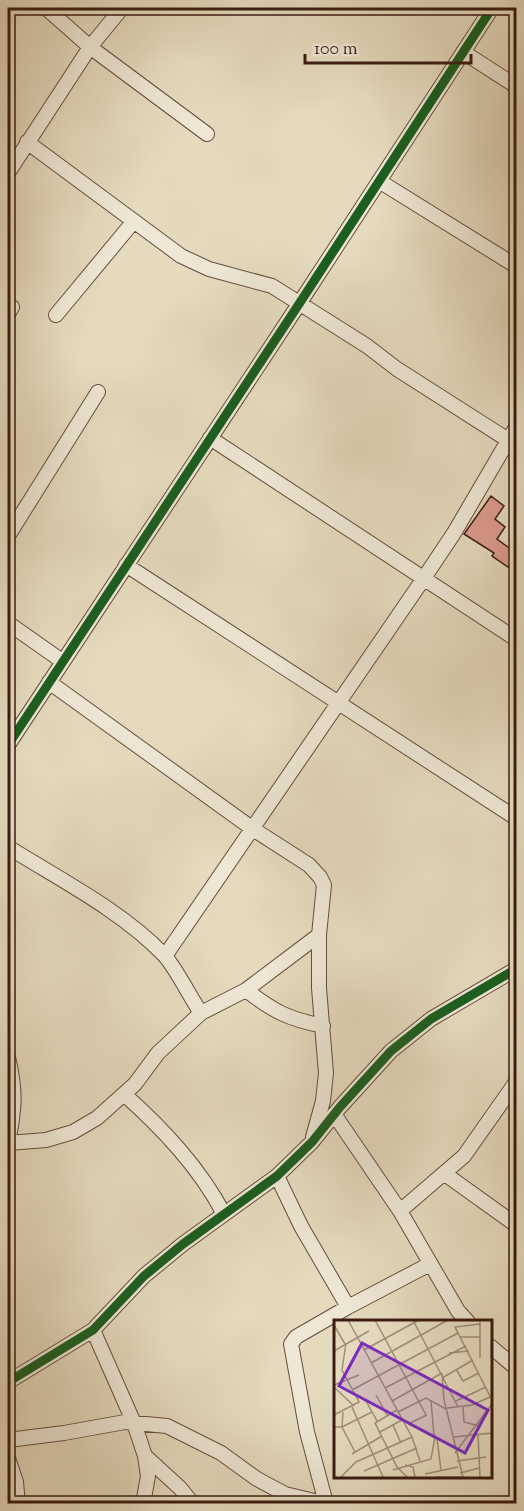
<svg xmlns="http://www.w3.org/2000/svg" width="524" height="1511" font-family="'Sorts Mill Goudy',serif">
<rect width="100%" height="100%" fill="#e5dabe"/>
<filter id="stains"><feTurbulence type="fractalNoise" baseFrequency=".00333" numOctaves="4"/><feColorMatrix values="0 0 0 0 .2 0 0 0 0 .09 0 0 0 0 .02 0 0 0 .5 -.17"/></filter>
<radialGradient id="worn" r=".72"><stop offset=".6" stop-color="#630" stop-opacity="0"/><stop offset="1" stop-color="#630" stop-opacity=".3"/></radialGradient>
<path fill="#df9b8f" stroke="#3a1c11" stroke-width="1.5" d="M491 496 504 506 495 519 505 527 497 539 516 553V569L510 565 508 567 492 556 494 553 464 534Z"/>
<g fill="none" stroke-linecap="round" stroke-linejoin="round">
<g stroke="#654c3c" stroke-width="16">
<path id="minor" d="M46 8 90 47 207 134
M463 52 516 86
M27 142 181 256 209 269 272 286 367 346 397 369 516 445
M8 173 90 47 122 8
M379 181 516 266
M8 314 12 307
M56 315 134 221
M210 438 516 639
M8 536 98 392
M126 565 516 818
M8 623 62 661
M49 682 253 829 309 865 320 877 324 885 319 935V988L326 1073 323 1101 313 1137
M8 745 299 304 492 8
M8 847C59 879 122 911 164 955 176 968 190 997 201 1013
M165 956 424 578 454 533 516 427
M246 990C274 1012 289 1019 323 1026
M8 1057C16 1091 15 1108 8 1142
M124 1094C163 1129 199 1167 224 1214
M334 1114 400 1211 458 1311 468 1322
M8 1143 46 1140 73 1132 97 1118 135 1084 158 1053 201 1013 246 990 319 935
M445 1174 516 1225
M277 1176 301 1226 348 1307
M400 1211 464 1156 516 1082
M93 1330 134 1423 145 1456 180 1488 193 1504
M490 1346 516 1368
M8 1382 93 1330 144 1276 183 1244 277 1176 312 1142 340 1107 391 1051 431 1019 516 969
M8 1440 64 1433 125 1422 167 1426 221 1453 257 1479 285 1494 327 1504
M8 1458 16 1482 18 1504
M326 1503 307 1432 291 1344 296 1337 348 1307 430 1264
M143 1504 148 1476 145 1456
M505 1504 516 1503"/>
</g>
<use href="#minor" stroke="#eee7d5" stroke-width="14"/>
<g stroke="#eee7d5" stroke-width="13">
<path id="cycleway" d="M8 745 299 304 492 8
M8 1382 93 1330 144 1276 183 1244 277 1176 312 1142 340 1107 391 1051 431 1019 516 969"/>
</g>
<use href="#cycleway" stroke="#1b5e20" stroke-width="9"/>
</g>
<g transform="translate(334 1320)">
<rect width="158" height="158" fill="#e5dabe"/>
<path fill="none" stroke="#a18e79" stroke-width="1.5" d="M14 0 78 117 86 141M41 0 92 95M79 0 124 87M146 4 121 7 158 80M0 5 11 24M126 17H146M30 30 85 0M0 31 35 11M115 33 135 31M146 38V0M157 38 158 5M37 43 114 0M122 49 129 61 145 53M108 54 110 80 129 157M108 58 139 40M0 65 25 55M0 67 20 86M51 68 132 26M18 70 124 13M42 75 53 95M31 79 43 101M58 81 108 53M97 81 100 116M122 81 152 67M129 86 130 102 145 106M18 87 49 157M113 88 138 85 156 77M63 90 41 103 63 147 73 157M9 92 8 107 21 132M64 92 92 78 112 89M0 95 25 82 8 50 12 23M74 104 93 95M75 104 103 119 107 150M59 105 67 123M0 107H8L38 92M46 112 68 100M144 115 146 157M120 117 158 113M121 133 158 84M18 134 48 116M123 141 152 137M71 145 79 147 81 157M59 150 97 139 101 117M30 151 83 128M126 153 145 148M91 154 124 147M7 157 22 142 78 117M102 157H129"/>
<path fill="#7b2cbf" fill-opacity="0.15" stroke="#7b2cbf" stroke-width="3" d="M28 23 154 90 131 133 5 66Z"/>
<rect width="158" height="158" fill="none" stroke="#3a1c11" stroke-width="3"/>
</g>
<rect width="524" height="1511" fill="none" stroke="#e5dabe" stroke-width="30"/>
<rect x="9" y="9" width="506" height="1493" fill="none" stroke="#3a1c11" stroke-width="3"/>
<rect x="15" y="15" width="494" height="1481" fill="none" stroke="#3a1c11" stroke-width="1.5"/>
<path d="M305 54v9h166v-9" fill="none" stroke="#3a1c11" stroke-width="3"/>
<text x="314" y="54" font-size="18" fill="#3a1c11" stroke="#eee7d5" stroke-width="4.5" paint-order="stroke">100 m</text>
<rect width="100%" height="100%" filter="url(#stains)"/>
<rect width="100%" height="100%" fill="url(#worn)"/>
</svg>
